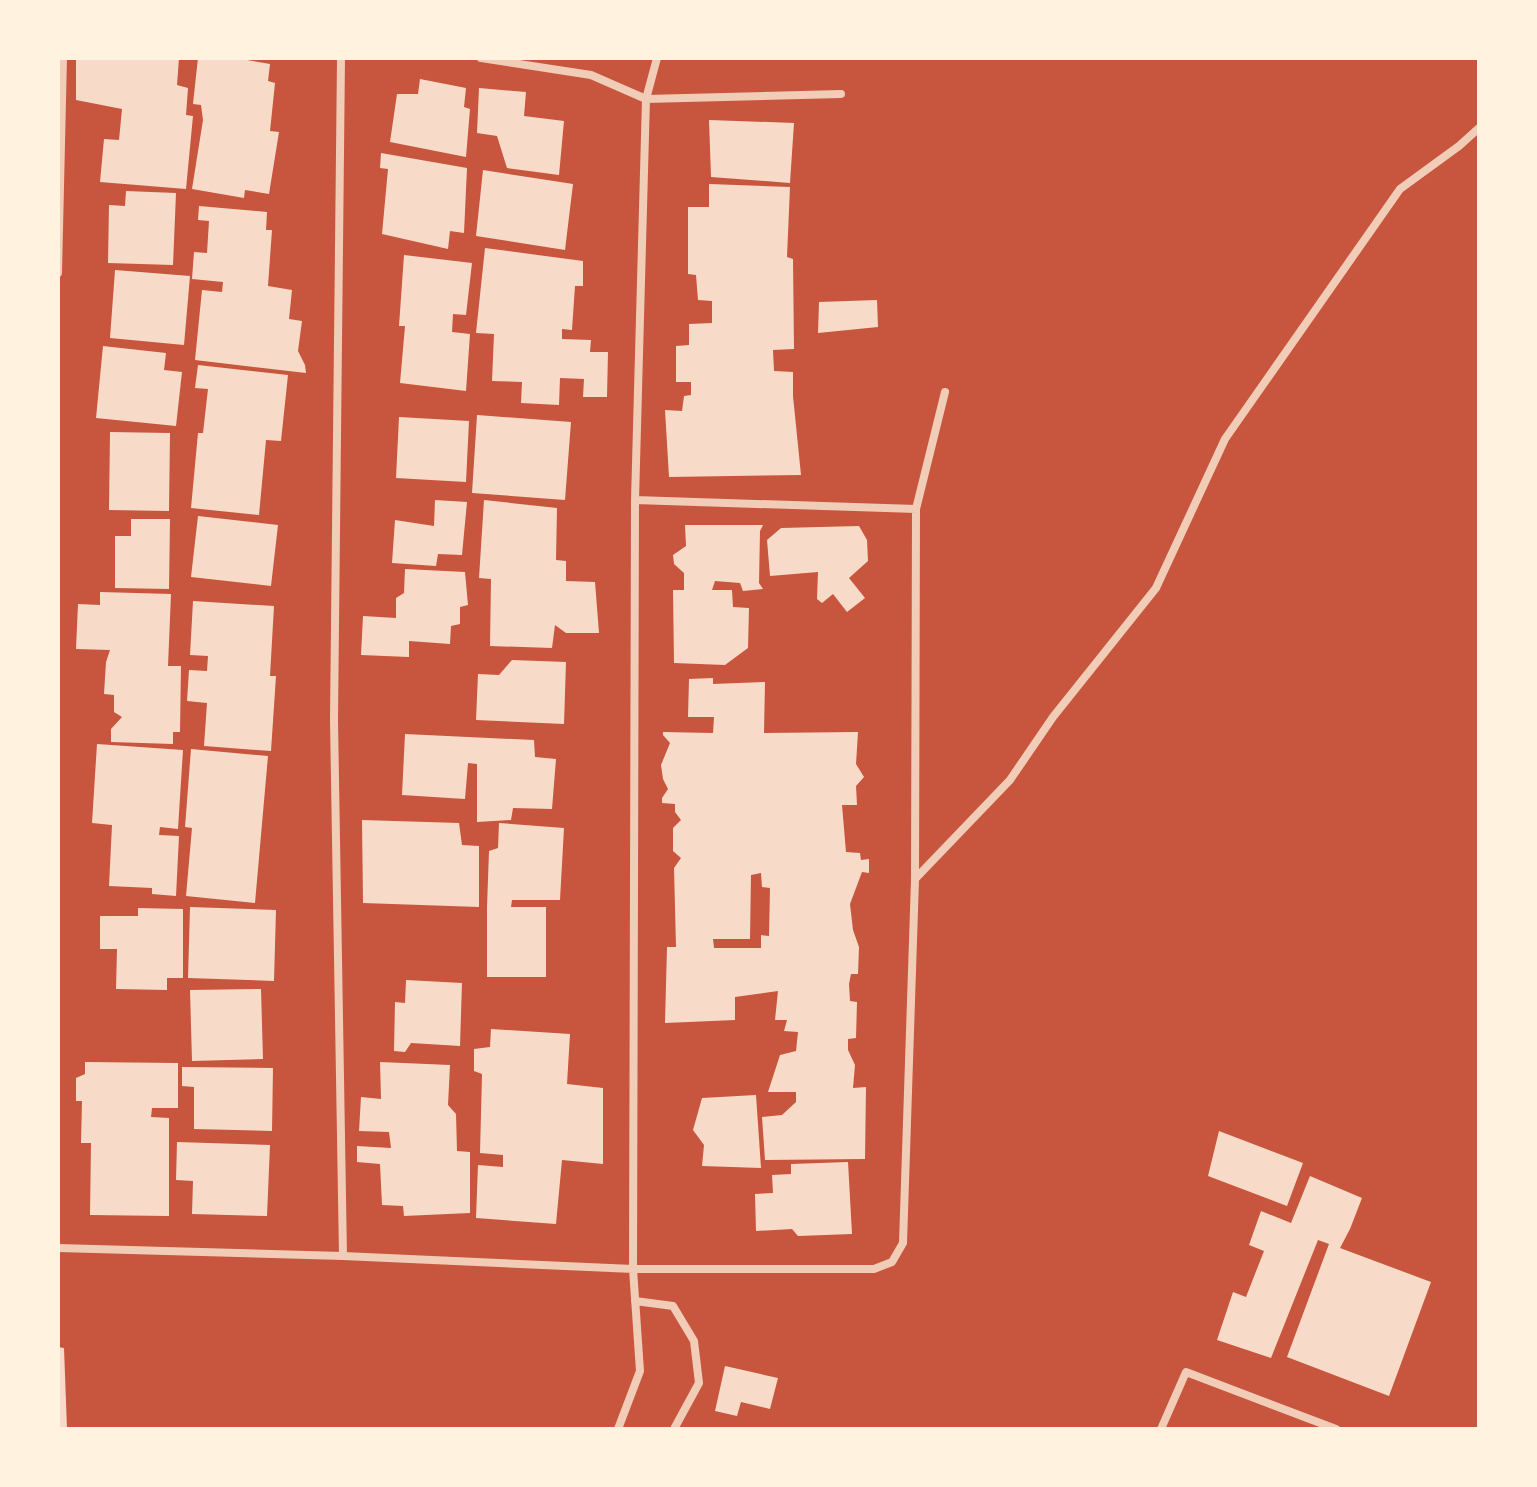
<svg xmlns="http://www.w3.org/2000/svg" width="1537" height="1487" font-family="Karla,sans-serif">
<rect width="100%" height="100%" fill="#c8553d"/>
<path fill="#f7dbc8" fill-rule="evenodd" d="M76 58H179L177 85 188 88 186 115 193 116 186 189 100 182 104 139 119 140 122 109 76 100Z
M198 58H235L270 64 268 81 275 83 270 131 279 132 269 194 245 190 244 198 192 189 203 120 201 105 193 104Z
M420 79 466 88 464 107 470 109 466 157 390 142 397 94H418Z
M479 88 526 92 524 116 564 121 559 175 507 168 497 136 477 133Z
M709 120 794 123 790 183 711 177Z
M381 153 467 168 464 233 450 231 448 249 382 234 388 169 380 168Z
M483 170 573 184 565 250 476 236Z
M709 184 790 187 787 257 793 259 794 349 773 350 774 371 793 372V396L801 475 669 477 665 410 682 411 684 396 691 395V382H676V346L689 345V324L712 323V301L698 300 696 275 688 274V207H709Z
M126 191 176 193 173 265 108 263 109 205 125 206Z
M199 206 267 212 266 230H272L268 286 292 290 289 319 302 321 298 351 305 365 306 373 195 360 202 290 222 292 223 282 192 279 194 252 207 253 209 221 198 220Z
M485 248 583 261V286H575L572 330 562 329V339L591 340 590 352H608L607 397H583L584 379 560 378 559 405 521 403 522 382 492 381 494 334 476 333Z
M404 255 472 263 466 315 453 314 452 332 470 334 466 391 400 383 405 326H399Z
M115 270 190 276 184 345 110 338Z
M877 300 878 327 818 333 819 302Z
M103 346 166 353 164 370 182 372 176 426 96 418Z
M198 365 288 375 281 441 266 440 259 515 191 508 198 433H203L208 389 195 388Z
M477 415 571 422 565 500 472 493Z
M399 417 469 421 466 482 396 478Z
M110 432 170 433 169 511 109 510Z
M435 500 467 502 462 555 438 554 436 566 392 563 395 520 434 526Z
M484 500 557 508 556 560 566 561V581L595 582 599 633H566L555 625 552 648 490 646 491 579 479 578Z
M198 516 278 525 271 586 191 577Z
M131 519H170L169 589 115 588V536H131Z
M685 525H763L760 531 759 583 763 589 743 591 740 583 715 581 712 590H732L733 607 749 608 748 648 725 665 674 663 673 590H684V573L674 564 673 555 686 546Z
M859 526 867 540 868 561 849 578 865 598 847 612 833 594 822 603 817 599 818 572 770 576 767 540 781 528Z
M405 569 465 572 468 605 460 607V624L451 626 450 644 409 641V657L361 655 363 616 396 618V598L404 593Z
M100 592 171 594 168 666H181L180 732H173V744L111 742V729L122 717 114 712V695L104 694 106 662 110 650 76 649 78 604 100 605Z
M193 601 274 606 270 676H276L271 751 204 746 207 703 187 701 189 670 207 671 208 656 190 655Z
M512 660 566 662 564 724 476 720 478 674 499 675Z
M713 678V684L765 682 764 733 858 732 856 764 864 777 856 786 857 805H842L846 852 860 853 861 860 869 859V873L862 872 850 904 853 930 859 947 858 974H851L849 984 850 1001 857 1002 856 1038 848 1039V1050L855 1065 853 1088 866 1087 865 1159 765 1160 762 1117 782 1115 796 1102V1092H768L780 1055 796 1051 798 1032 784 1031 787 1020H775L778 991 735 997V1020L665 1023 667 947H676L674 868 681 858 673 851V828L681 820 675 812V804L662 803V798L668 789 663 779 661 765 670 743 663 735V732L713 733 714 717H688L689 679ZM761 873 762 887 770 888 769 936 761 935V948H714L713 939H750L751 875Z
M405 734 534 740 535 757 556 759 552 809 513 808 511 820 477 822V764L468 763 465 799 402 795Z
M97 744 183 750 178 829 160 827 159 835 179 836 176 896 152 894V888L109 886 112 825 92 823Z
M191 749 268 756 255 903 186 896 192 828 185 827Z
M362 820 459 823 462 845 479 846V907L363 903Z
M499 823 564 828 560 900H512L511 907H546V977H487V907L489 851 498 848Z
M190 907 276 910 274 981 188 978Z
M138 908 183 909V978H167V990L116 989 117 949H100V916H138Z
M406 980 462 983 460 1046 411 1043 405 1052 394 1051 395 1002 405 1003Z
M261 989 263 1059 192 1061 190 990Z
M491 1029 570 1034 567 1084 603 1088V1164L562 1160 556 1224 476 1218 478 1165 503 1167V1155L480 1153 482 1074 474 1071V1049L490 1047Z
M85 1062 178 1063V1108H152L151 1117 169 1118V1216L90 1215 91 1143H81L82 1101H76V1078L85 1074Z
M380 1062 450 1065 448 1105 456 1114 457 1151 470 1152V1213L404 1216 403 1206 382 1205 380 1164 357 1162V1146L391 1148 389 1132 359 1131 361 1097 381 1099Z
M182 1067 273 1068 272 1131 194 1129V1087L182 1086Z
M756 1095 761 1168 702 1166 704 1145 693 1130 702 1098Z
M1219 1131 1303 1163 1287 1206 1208 1176Z
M177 1142 270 1145 267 1216 192 1214 193 1181 176 1180Z
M848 1162 852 1234 798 1236 792 1229 756 1231 755 1194 773 1193 772 1175 791 1174V1164Z
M1310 1176 1362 1198 1350 1229 1340 1248 1431 1282 1389 1396 1287 1357 1329 1244 1318 1240 1271 1358 1217 1340 1233 1292 1246 1297 1264 1251 1249 1245 1261 1211 1291 1223Z
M58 1347 64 1348 67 1429H58Z
M725 1366 778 1378 770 1409 741 1402 737 1416 715 1411Z"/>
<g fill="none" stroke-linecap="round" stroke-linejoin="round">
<path stroke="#f1ccb7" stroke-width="8" d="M341 58 334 720 343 1256
M481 58 591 75 646 99 841 94
M58 273 63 58
M635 500 916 509
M915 879 1010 780 1053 717 1156 588 1225 439 1400 189 1459 146 1479 128
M58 1248 343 1256 633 1269H874L892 1262 903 1243 915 880 916 509 945 392
M635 1301 673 1306 694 1341 699 1383 674 1429
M618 1429 640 1371 633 1269 635 500 646 99 657 58
M1161 1429 1186 1372 1336 1429"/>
</g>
<rect width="1537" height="1487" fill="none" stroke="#fff3e0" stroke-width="120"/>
</svg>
